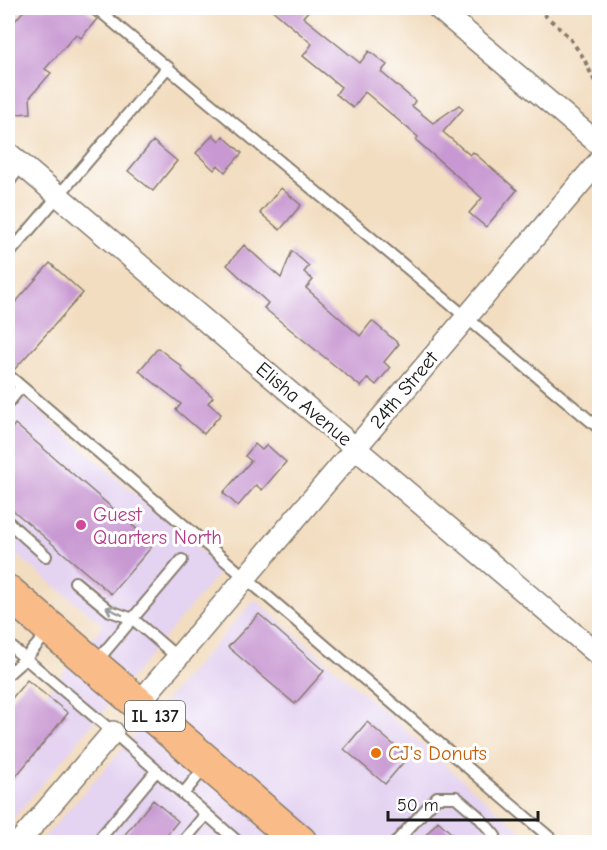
<svg xmlns="http://www.w3.org/2000/svg" width="607" height="850" font-family="'Comic Neue',sans-serif">
<rect width="100%" height="100%" fill="#fff"/>
<filter id="ink" filterUnits="userSpaceOnUse"><feTurbulence type="fractalNoise" baseFrequency=".0167" numOctaves="2"/><feDisplacementMap in="SourceGraphic" scale="12" xChannelSelector="R" yChannelSelector="G"/><feConvolveMatrix kernelMatrix="1 2 1 2 8 2 1 2 1" color-interpolation-filters="sRGB"/></filter>
<filter id="wash" filterUnits="userSpaceOnUse"><feTurbulence type="fractalNoise" baseFrequency=".008" numOctaves="4" result="noise"/><feDisplacementMap in="SourceGraphic" scale="24" xChannelSelector="R" yChannelSelector="G"/><feGaussianBlur stdDeviation="1.35" result="paint"/><feColorMatrix in="noise" values="0 0 0 0 0 0 0 0 0 0 0 0 0 0 0 0 0 1.4 0 .05"/><feComposite in="paint" operator="in"/></filter>
<g filter="url(#wash)">
<rect width="100%" height="100%" fill="#f2ddc0"/>
<path fill="#e4d3f1" d="M8 384 222 569 8 825V739L103 625 8 548Z
M255 599 534 842H40Z"/>
<g id="blocks">
<path fill="#c898d2" d="M26 8H84L97 19 81 38 76 34 45 69 51 73 30 97 31 113 15 114 14 109 8 103V29Z
M270 8H311L303 17 360 63 369 51 387 65 381 72 415 101 412 106 433 123 459 105 463 109 443 132 470 155 473 152 517 190 486 227 469 213 482 198 416 140 418 137 365 92 353 108 336 94 341 87 303 56 312 44Z
M213 135 219 141 223 136 242 153 225 172 218 165 214 170 196 153Z
M153 141 177 161 153 191 128 171Z
M281 188 301 205 280 230 260 213Z
M244 245 281 278 292 251 309 266 304 272 313 280 306 288 360 336 372 321 399 344 384 362 390 368 376 385 368 378 361 387 264 308 268 303 227 265Z
M50 263 83 293 14 370 8 368V296L15 303Z
M158 348 182 367 181 369 213 397 208 403 221 414 204 434 176 410 181 404 139 371Z
M15 424 154 544 111 594 8 506V433Z
M255 444 262 450 267 445 286 462 262 490 256 485 238 506 223 493 251 461 245 456Z
M259 614 324 671 295 704 228 647Z
M27 680 68 713 8 786V703Z
M367 722 408 757 385 784 344 749Z
M153 800 178 821 160 843H118Z
M438 821 462 843H419Z"/>
</g>
</g>
<g filter="url(#ink)">
<use href="#blocks" fill-opacity="0" stroke="#877c6e" stroke-width="1.5"/>
<g fill="none" stroke-linecap="round" stroke-linejoin="round">
<g stroke="#877c6e" stroke-width="14">
<path id="lane" d="M96 8 600 429
M8 183 22 165
M8 255 168 67
M8 375 555 842
M8 403 21 387
M8 522 46 556
M75 582 110 611 133 619 177 657
M8 644 113 732 238 842
M96 662 182 560
M8 674 25 659 49 631
M183 794 206 766
M97 842 157 770
M183 842 206 814
M396 842 437 797H456L478 816 495 836 493 842"/>
</g>
<g stroke="#877c6e" stroke-width="24">
<path id="street" d="M438 8 600 145
M8 153 600 656
M139 703 600 160
M19 842 113 732"/>
</g>
<g stroke="#877c6e" stroke-width="36">
<path id="primary" d="M8 592 300 842"/>
</g>
<path stroke="#877c6e" stroke-width="4" stroke-dasharray="4.5 4.5" stroke-linecap="butt" d="M537 8 568 36 583 57 600 92"/>
<use href="#lane" stroke="#fff" stroke-width="10"/>
<use href="#street" stroke="#fff" stroke-width="21"/>
<use href="#primary" stroke="#f9bc89" stroke-width="33"/>
</g>
<defs><path id="oneway-shaft" d="M-6 0H5M1.5-3L5.5 0L1.5 3" fill="none" stroke-width="1.6" stroke-linecap="round" stroke-linejoin="round" transform="scale(1.5)"/></defs>
<use stroke="#999" href="#oneway-shaft" transform="translate(114 611) rotate(-154)"/>
</g>
<circle fill="#d1479c" stroke="#fff" stroke-width="2" cx="81" cy="525" r="6"/>
<circle fill="#e8710a" stroke="#fff" stroke-width="2" cx="376" cy="753" r="6"/>
<g text-anchor="middle" dominant-baseline="central" stroke-width="6" stroke-linejoin="round" paint-order="stroke">
<rect fill="#fff" stroke="#606060" stroke-width="1.5" x="125" y="701" width="60" height="30" rx="4.5"/>
<g font-size="18" font-weight="bold" fill="#1c1c1c">
<text x="155" y="716">IL 137</text>
</g>
<g font-size="20" fill="#1c1c1c" stroke="#fff">
<text transform="translate(404 390) rotate(-50)">24th Street</text>
<text transform="translate(304 404) rotate(40)">Elisha Avenue</text>
</g>
<g font-size="20" fill="#b23c85" stroke="#fff" text-anchor="start">
<text x="93" y="514">Guest<tspan x="93" dy="23">Quarters North</tspan></text>
</g>
<g font-size="20" fill="#c56008" stroke="#fff" text-anchor="start">
<text x="388" y="753">CJ's Donuts</text>
</g>
</g>
<rect width="607" height="850" fill="none" stroke="#fff" stroke-width="30"/>
<path d="M388 811v9h150v-9" fill="none" stroke="#1c1c1c" stroke-width="3"/>
<text x="397" y="811" font-size="18" fill="#1c1c1c" stroke="#ffffff" stroke-width="4.5" paint-order="stroke">50 m</text>
</svg>
